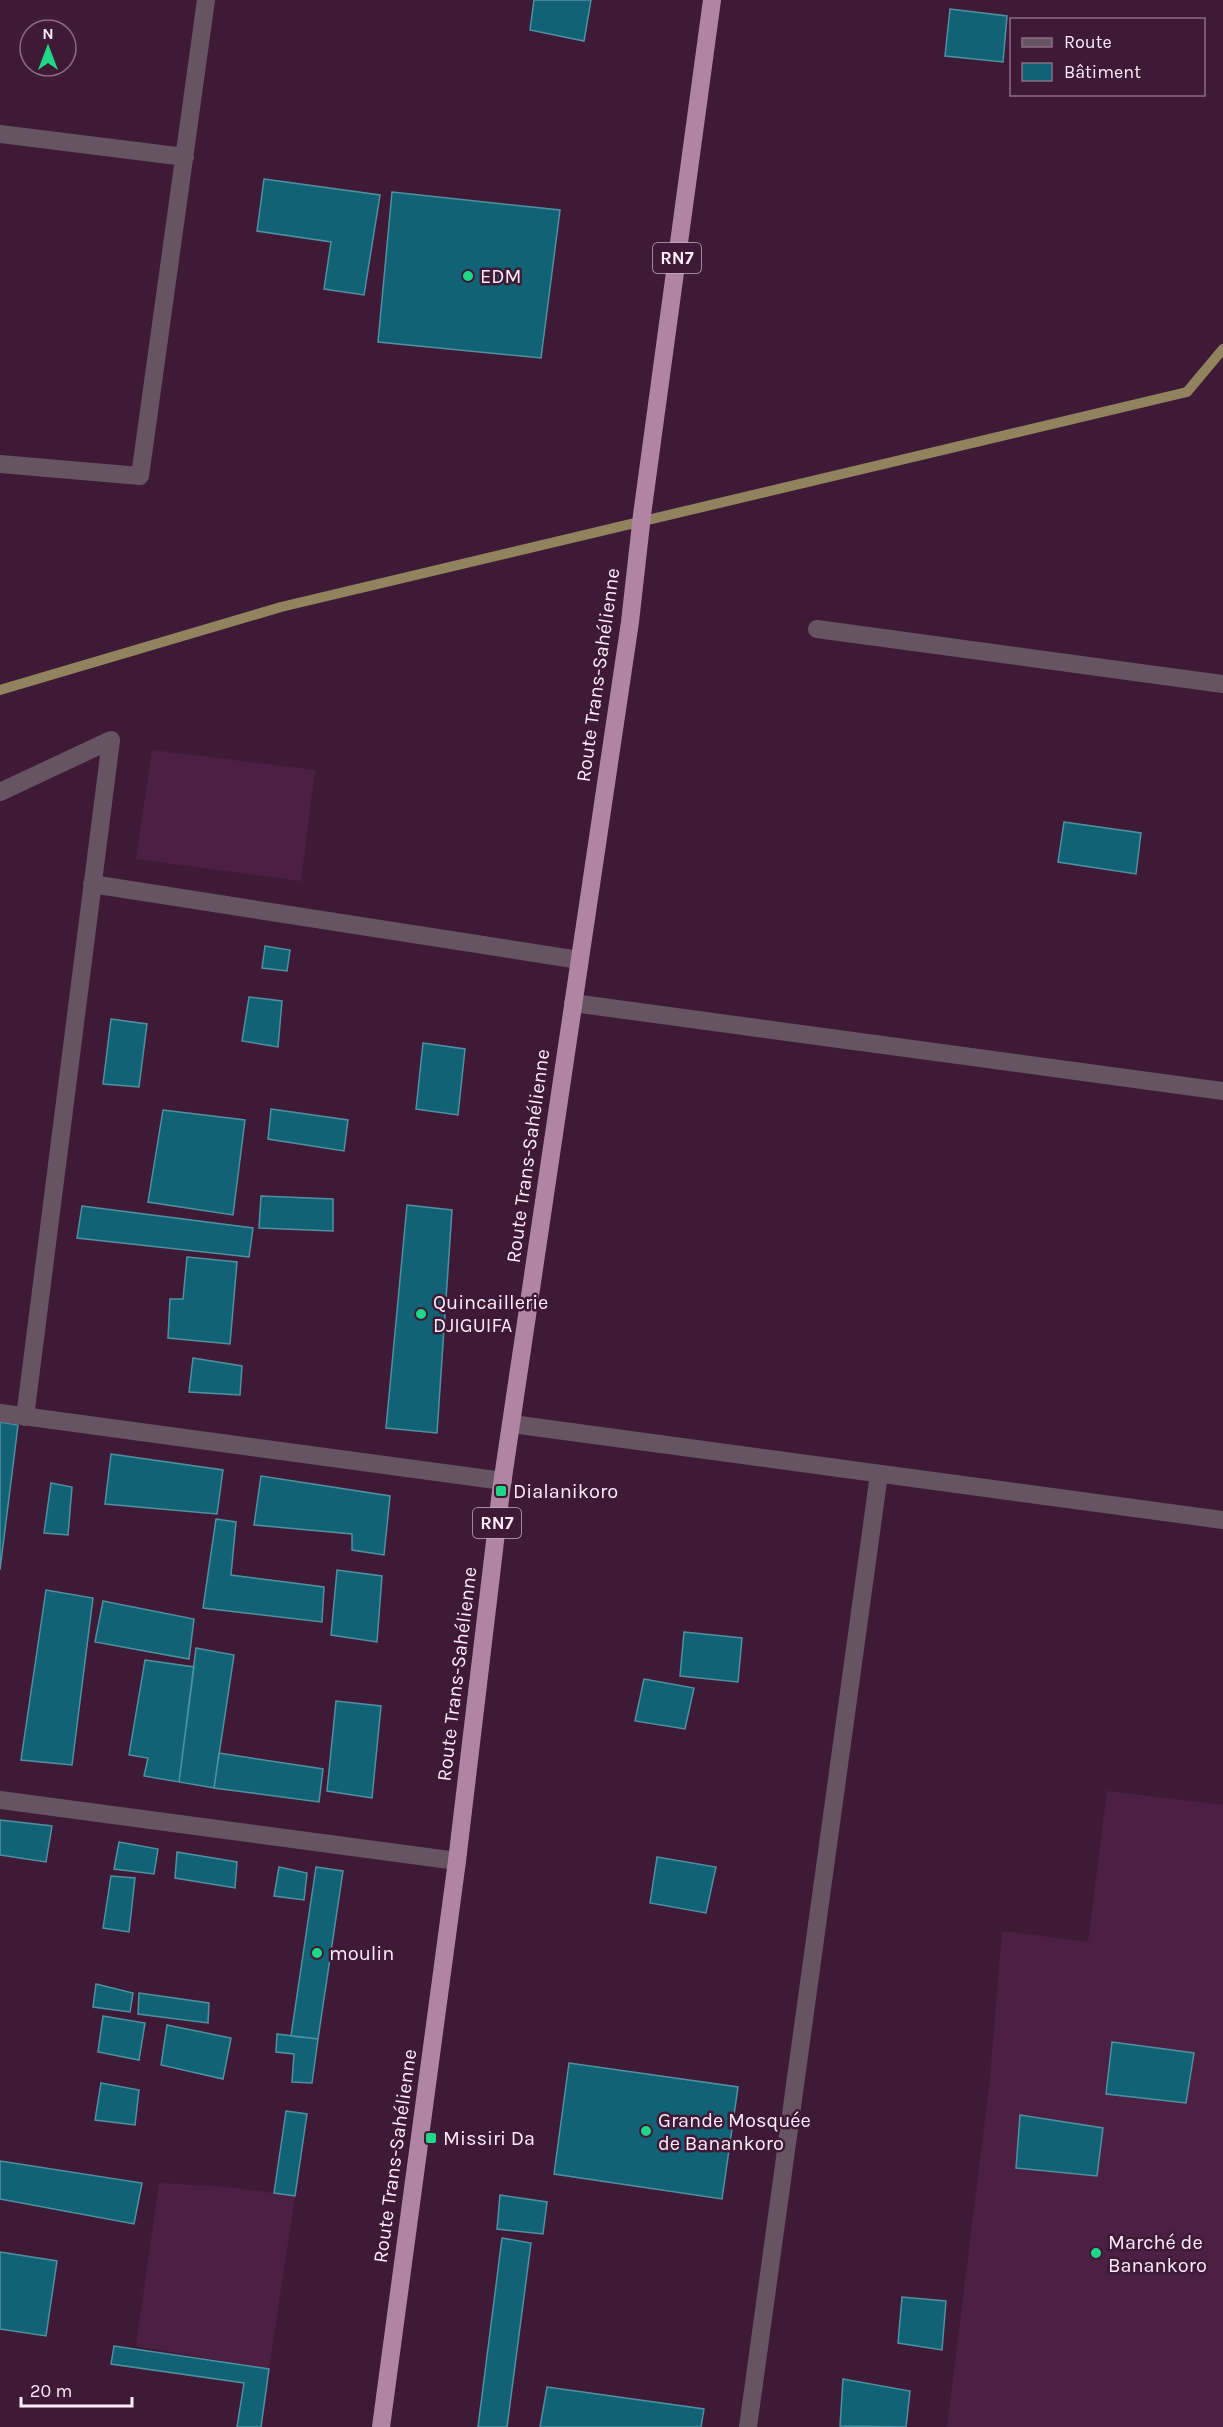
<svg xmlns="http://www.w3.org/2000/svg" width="1223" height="2427" font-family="Karla,sans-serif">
<rect width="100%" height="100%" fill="#3f1a37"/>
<path fill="#4c2042" d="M152 750 315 770 301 881 136 859Z
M1107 1791 1223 1805V2427H947L990 2079 1002 1931 1088 1942Z
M159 2183 227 2187 295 2196 269 2369 136 2346Z"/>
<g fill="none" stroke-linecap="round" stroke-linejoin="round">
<path stroke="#90835e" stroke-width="10" d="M0 690 281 607 1187 392 1223 349"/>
</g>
<path fill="#116274" stroke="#4f91a2" stroke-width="1.5" d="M534 0H591L584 41 530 30Z
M950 9 1007 16 1003 62 945 56Z
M264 179 380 195 364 295 324 289 331 242 257 231Z
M392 192 560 210 541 358 378 342Z
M1064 822 1141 833 1136 874 1058 862Z
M265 946 290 950 287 971 262 968Z
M249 997 282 1001 278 1047 242 1041Z
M111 1019 147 1024 139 1087 103 1084Z
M423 1043 465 1049 458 1115 416 1109Z
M271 1109 348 1120 344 1151 268 1139Z
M163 1110 245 1120 233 1215 148 1202Z
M261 1196 333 1199V1231L259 1228Z
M407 1205 452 1210 437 1433 386 1428Z
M82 1206 253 1228 249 1257 77 1238Z
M187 1257 237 1262 230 1344 168 1338 170 1299H183Z
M193 1358 242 1366 240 1395 189 1392Z
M0 1422 18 1425 0 1570Z
M111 1454 223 1470 217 1514 105 1504Z
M261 1476 390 1496 384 1555 352 1550V1534L254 1525Z
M51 1483 72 1487 68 1535 44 1533Z
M216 1519 236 1522 231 1575 324 1587 322 1622 203 1608Z
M337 1570 382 1576 377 1642 331 1635Z
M46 1590 93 1598 72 1765 21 1760Z
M103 1601 194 1619 189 1659 95 1642Z
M684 1632 742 1638 738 1682 680 1676Z
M196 1648 234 1655 214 1788 179 1782Z
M145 1660 194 1667 179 1782 144 1776 148 1758 129 1755Z
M644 1679 694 1688 685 1729 635 1721Z
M336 1701 381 1706 372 1798 327 1791Z
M219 1753 323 1769 319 1802 214 1788Z
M0 1820 52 1826 46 1862 0 1855Z
M119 1842 158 1849 154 1874 114 1869Z
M177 1852 237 1862 235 1888 175 1878Z
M657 1857 716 1867 706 1913 650 1903Z
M279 1867 307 1873 304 1900 274 1896Z
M316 1867 343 1871 318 2039 291 2036Z
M111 1876 135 1878 129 1932 103 1928Z
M96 1984 133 1993 130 2012 93 2007Z
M139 1993 209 2003 208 2023 138 2014Z
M103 2016 145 2023 139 2060 98 2052Z
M167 2025 231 2038 223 2079 161 2065Z
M277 2034 318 2039 312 2083 292 2082 294 2054 276 2052Z
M1112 2042 1194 2053 1186 2103 1106 2094Z
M569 2063 738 2087 722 2199 554 2174Z
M101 2083 139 2090 135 2125 95 2120Z
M286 2111 307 2114 295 2196 274 2193Z
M1020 2115 1103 2128 1097 2176 1016 2168Z
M0 2161 142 2183 134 2224 0 2199Z
M500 2195 547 2202 543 2234 497 2229Z
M502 2238 531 2243 507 2427H478Z
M0 2252 57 2261 46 2336 0 2329Z
M902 2297 946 2301 942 2350 898 2343Z
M114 2346 269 2369 261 2427H237L244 2383 111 2364Z
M843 2379 910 2391 906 2427 840 2426Z
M547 2387 704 2409 701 2427H540Z"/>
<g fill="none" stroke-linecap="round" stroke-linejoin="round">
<path stroke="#675462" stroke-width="18" d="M0 134 185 157
M0 464 140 476 206 0
M817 629 1223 684
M0 792 111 740
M92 884 579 960
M573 1003 1223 1091
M0 1413 503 1481
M25 1417 111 740
M512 1424 1223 1520
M0 1800 457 1861
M748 2427 879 1474"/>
<path stroke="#af85a3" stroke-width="18" d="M381 2427 457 1861 501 1491 630 622 642 515 712 0"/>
</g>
<g fill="#1fd887" stroke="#3f1a37" stroke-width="2">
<circle cx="468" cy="276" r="6"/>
<circle cx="421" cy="1314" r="6"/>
<rect x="495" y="1485" width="12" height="12" rx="3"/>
<circle cx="317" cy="1953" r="6"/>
<circle cx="646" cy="2131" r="6"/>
<rect x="425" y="2132" width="12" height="12" rx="3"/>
<circle cx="1096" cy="2253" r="6"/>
</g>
<g text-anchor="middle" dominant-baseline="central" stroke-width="5" stroke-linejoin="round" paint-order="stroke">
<g fill="#3f1a37" stroke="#c4aebe" stroke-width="1.5">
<rect x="653" y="243" width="48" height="30" rx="4.5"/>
<rect x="473" y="1508" width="48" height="30" rx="4.5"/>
</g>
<g font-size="18" font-weight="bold" fill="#fdedf8">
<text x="677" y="258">RN7</text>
<text x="497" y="1523">RN7</text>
</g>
<g font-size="20" fill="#fdedf8" stroke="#3f1a37" text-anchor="start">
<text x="480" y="276">EDM</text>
<text x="433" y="1302">Quincaillerie<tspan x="433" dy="23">DJIGUIFA</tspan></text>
<text x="513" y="1491">Dialanikoro</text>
<text x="329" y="1953">moulin</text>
<text x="658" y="2120">Grande Mosquée<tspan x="658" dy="23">de Banankoro</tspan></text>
<text x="443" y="2138">Missiri Da</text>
<text x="1108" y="2242">Marché de<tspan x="1108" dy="23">Banankoro</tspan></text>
</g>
<g font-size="20" fill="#fdedf8" stroke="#3f1a37">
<text transform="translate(598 675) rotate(-82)">Route Trans-Sahélienne</text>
<text transform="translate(528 1156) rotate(-82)">Route Trans-Sahélienne</text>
<text transform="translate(457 1674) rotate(-83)">Route Trans-Sahélienne</text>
<text transform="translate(395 2156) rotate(-82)">Route Trans-Sahélienne</text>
</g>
</g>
<rect x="1010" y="18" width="195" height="78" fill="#3f1a37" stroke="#8b6e84" stroke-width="1.5"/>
<rect x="1022" y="38" width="30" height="9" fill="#675462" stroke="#8b6e84" stroke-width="1.5"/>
<text x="1064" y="48" font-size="18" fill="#fdedf8">Route</text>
<rect x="1022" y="63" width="30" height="18" fill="#116274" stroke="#8b6e84" stroke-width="1.5"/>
<text x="1064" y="78" font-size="18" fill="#fdedf8">Bâtiment</text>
<g transform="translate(48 48)"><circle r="28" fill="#3f1a37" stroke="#8b6e84" stroke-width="1.5"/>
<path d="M0-4.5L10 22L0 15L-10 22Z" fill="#1fd887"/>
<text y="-9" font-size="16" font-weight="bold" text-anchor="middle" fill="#fdedf8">N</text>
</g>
<path d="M21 2397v9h111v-9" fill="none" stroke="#fdedf8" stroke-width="3"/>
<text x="30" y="2397" font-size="18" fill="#fdedf8" stroke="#3f1a37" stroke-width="4.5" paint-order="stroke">20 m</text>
</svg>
